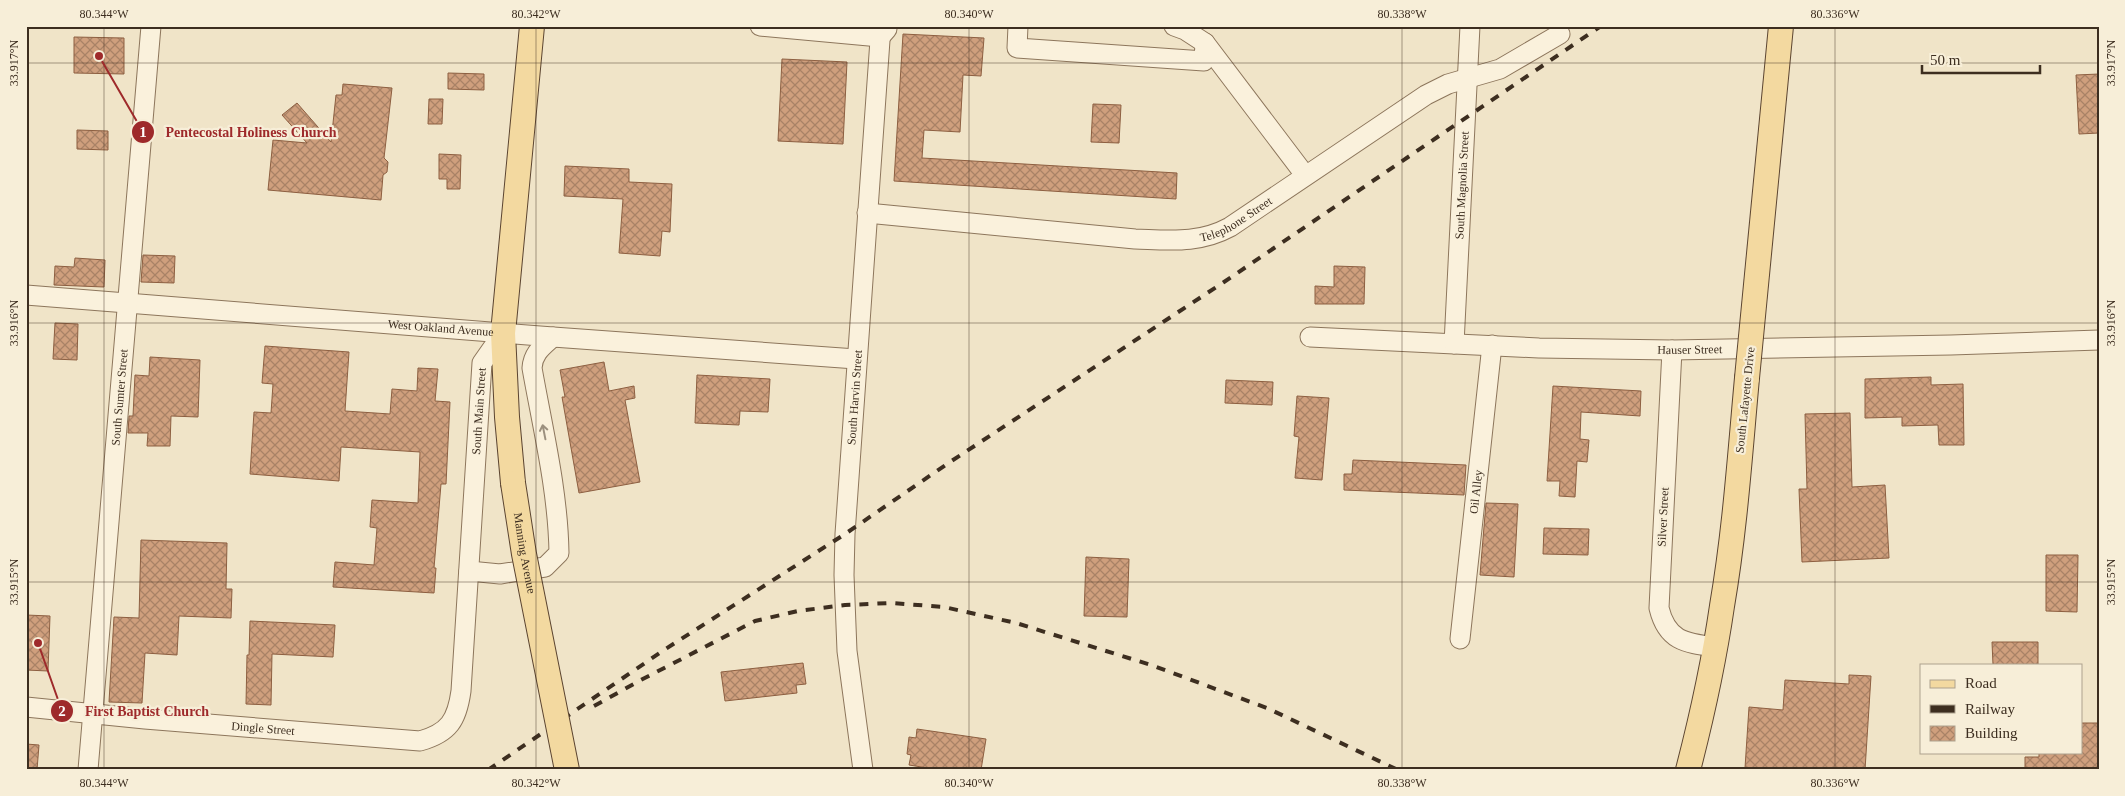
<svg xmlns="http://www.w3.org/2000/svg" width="2125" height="796" font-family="'Times New Roman',serif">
<defs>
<pattern id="building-cross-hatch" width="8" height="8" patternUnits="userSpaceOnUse" patternTransform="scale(1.25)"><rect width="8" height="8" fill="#cf9f7d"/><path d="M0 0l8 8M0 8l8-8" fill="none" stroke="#a98266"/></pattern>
</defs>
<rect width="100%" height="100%" fill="#f0e4c8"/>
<path fill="url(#building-cross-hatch)" stroke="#8d5f41" d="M903 34 984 38 981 76 963 75 960 132 924 130 922 158 1177 173 1176 199 894 181Z
M74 37 124 38V74L74 73Z
M782 59 847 62 843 144 778 141Z
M448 73 484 74V90L448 89Z
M2099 74V133L2079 134 2076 75Z
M343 84 392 88 384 158 388 162 387 172 383 175 381 200 268 190 273 140 307 143 282 115 297 103 331 142 336 95H342Z
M429 99H443L442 124H428Z
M1093 104 1121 105 1119 143 1091 142Z
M77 130 108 131V150L77 149Z
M439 154 461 155 460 189H447V179H439Z
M565 166 629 169V182L672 184 670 232 662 231 660 256 619 253 623 199 564 196Z
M143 255 175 256 174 283 141 282Z
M75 258 105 260 104 287 54 285 55 266 74 267Z
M1334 266 1365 267 1364 304H1315V286L1334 287Z
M55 323 78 324 77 360 53 359Z
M265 346 349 352 345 411 390 414 392 389 417 391 418 368 438 369 435 401 450 402 446 484H441L434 568H436L434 593 333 587 335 562 374 565 377 528 370 527 372 500 418 503 420 452 341 447 339 481 250 474 254 412 271 413 273 384 262 383Z
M150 357 200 360 198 417 171 416 170 446H147L148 433H128L129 416H133L135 375 149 376Z
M604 362 609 391 634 386 635 398 625 400 640 482 579 493 562 397H565L560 370Z
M697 375 770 379 768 412 740 411 739 425 695 423Z
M1931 377V385L1963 384 1964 445H1939L1938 425 1902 426V417L1865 418V379Z
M1226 380 1273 382 1272 405 1225 403Z
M1553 386 1641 391 1640 416 1581 412 1580 439 1589 440 1587 462 1577 461 1575 497 1559 496 1560 481H1547Z
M1297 396 1329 398 1322 480 1295 478 1299 437 1294 436Z
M1850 413 1852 487 1885 485 1889 558 1802 562 1799 489H1807L1805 414Z
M1353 460 1466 465 1464 495 1344 490V474H1352Z
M1486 503 1518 504 1514 577 1480 575Z
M1544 528 1589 529 1588 555 1543 554Z
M141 540 227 543 226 589H232L231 618 179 616 177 655 145 653 142 703 109 702 114 617 139 618Z
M2046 555H2078L2077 612 2046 611Z
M1086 557 1129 559 1127 617 1084 616Z
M26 615 50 616 48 671 26 670Z
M250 621 335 625 333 657 272 654 271 705 246 704 247 655H249Z
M1992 642H2038V665H1993Z
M803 663 806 684 796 685 797 693 725 701 721 672Z
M1849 675 1871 676 1865 770H1777L1745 768 1749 707 1783 710 1785 680 1849 684Z
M2081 723H2099V770H2025V757H2039V752H2081Z
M917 729 986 739 981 770H940L909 765 911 755 907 754 909 737 916 738Z
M26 744 39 745 37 770H26Z"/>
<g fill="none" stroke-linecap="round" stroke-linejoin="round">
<g stroke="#8d765c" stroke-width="21">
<g id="minor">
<path d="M760 26 880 37 887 29"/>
<path d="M1018 26 1017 48 1204 61 1205 43"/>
<path d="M1174 26 1185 30 1205 43 1305 175"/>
<path id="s1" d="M867 213 1135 239C1169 240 1199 244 1230 227L1426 95 1448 84 1500 69 1560 34"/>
<path id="s2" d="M26 295 553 337 856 359"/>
<path id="s3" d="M1310 337 1539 348 1672 350 1951 345 2099 340"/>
<path id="s4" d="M1454 344 1470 26"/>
<path d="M1672 350 1659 608C1667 641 1685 643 1715 647"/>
<path d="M469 571 500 574 545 567 559 553C558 491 543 430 532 368 533 353 542 347 553 337"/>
<path id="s5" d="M1460 639 1492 345"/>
<path id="s6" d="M26 707 145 719 420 741C449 733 457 720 461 691L482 363 503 333"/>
<path id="s7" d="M88 770 151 26"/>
<path id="s8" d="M863 770 847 651 844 575 845 534 881 26"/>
</g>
</g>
<g stroke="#5b4430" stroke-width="26">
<path id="major" d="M513 483 507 417 503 333 532 26
M1688 770C1702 716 1714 661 1722 606 1735 530 1740 454 1747 378"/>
</g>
<use href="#minor" stroke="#faf1dc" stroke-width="19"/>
<use href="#major" stroke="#f3d9a0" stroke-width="24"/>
<path stroke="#3d2e20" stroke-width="4" stroke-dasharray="9 9" stroke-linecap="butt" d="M594 706 639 681 755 621 798 611 845 605 892 603 944 607 1016 623 1151 665 1267 708 1398 770
M488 770 664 650 845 534 947 464 1224 282 1601 26"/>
<g stroke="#5b4430" stroke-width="26" stroke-linecap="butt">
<g id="major-bridge">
<path d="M1747 378 1781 26"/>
<path id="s9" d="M513 483 524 554 567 770"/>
</g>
</g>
<use href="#major-bridge" stroke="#f3d9a0" stroke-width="24"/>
</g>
<defs><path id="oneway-shaft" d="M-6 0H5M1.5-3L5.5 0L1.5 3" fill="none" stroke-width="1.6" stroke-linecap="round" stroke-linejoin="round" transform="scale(1.25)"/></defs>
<use stroke="#9c907e" href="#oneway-shaft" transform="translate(544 432) rotate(-101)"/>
<path fill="none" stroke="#3d2e20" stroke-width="1" stroke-opacity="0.45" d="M104 26V770M536 26V770M969 26V770M1402 26V770M1835 26V770M26 63H2099M26 323H2099M26 582H2099"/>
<g text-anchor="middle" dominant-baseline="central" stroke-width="4.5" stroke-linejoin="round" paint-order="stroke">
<g font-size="12" fill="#3d2e20" stroke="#f7eed8">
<text stroke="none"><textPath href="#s4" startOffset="159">South Magnolia Street</textPath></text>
<text stroke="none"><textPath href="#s1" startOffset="375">Telephone Street</textPath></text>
<text stroke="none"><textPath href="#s2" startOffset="416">West Oakland Avenue</textPath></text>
<text stroke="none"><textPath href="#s3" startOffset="380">Hauser Street</textPath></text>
<text stroke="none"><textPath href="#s7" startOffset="374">South Sumter Street</textPath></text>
<text stroke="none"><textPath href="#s8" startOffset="374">South Harvin Street</textPath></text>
<text transform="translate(1745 400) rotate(-84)">South Lafayette Drive</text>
<text stroke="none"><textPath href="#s6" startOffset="746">South Main Street</textPath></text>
<text stroke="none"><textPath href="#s5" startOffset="148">Oil Alley</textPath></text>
<text transform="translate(1663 517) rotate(-87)">Silver Street</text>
<text stroke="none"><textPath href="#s9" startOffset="71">Manning Avenue</textPath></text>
<text stroke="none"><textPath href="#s6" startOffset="238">Dingle Street</textPath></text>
</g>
</g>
<path fill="none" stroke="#9e2a2b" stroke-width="2" d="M99 56L143 132M38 643L62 711"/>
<g fill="#9e2a2b" stroke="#f7eed8" stroke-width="2">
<circle cx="99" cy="56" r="5"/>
<circle cx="38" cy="643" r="5"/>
<circle cx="143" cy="132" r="12"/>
<circle cx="62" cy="711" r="12"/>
</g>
<g font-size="15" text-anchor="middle" font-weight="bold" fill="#fff">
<text x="143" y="137">1</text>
<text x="62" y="716">2</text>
</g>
<g font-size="14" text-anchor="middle" font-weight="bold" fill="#9e2a2b" stroke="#f7eed8" stroke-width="4.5" stroke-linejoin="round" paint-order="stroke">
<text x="251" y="137">Pentecostal Holiness Church</text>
<text x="147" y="716">First Baptist Church</text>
</g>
<rect width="2125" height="796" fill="none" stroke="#f7eed8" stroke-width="55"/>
<rect x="1920" y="664" width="162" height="90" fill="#f7eed8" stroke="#ada18e"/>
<rect x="1930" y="680" width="25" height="8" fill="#f3d9a0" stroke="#ada18e"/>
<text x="1965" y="688" font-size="15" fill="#3d2e20">Road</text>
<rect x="1930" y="705" width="25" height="8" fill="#3d2e20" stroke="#ada18e"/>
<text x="1965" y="714" font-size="15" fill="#3d2e20">Railway</text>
<rect x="1930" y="726" width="25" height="15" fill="url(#building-cross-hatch)" stroke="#ada18e"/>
<text x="1965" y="738" font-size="15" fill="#3d2e20">Building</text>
<path d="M1922 65v8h118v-8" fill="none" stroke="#3d2e20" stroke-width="2.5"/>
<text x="1930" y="65" font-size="15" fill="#3d2e20" stroke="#f7eed8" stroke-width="4" paint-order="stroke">50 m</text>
<rect x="28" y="28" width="2070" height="740" fill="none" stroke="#3d2e20" stroke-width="2"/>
<g font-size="12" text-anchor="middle" fill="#3d2e20">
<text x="104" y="18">80.344°W</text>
<text x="536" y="18">80.342°W</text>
<text x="969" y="18">80.340°W</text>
<text x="1402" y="18">80.338°W</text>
<text x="1835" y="18">80.336°W</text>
<text transform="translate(14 63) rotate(-90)" y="4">33.917°N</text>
<text transform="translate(2111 63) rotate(-90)" y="4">33.917°N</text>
<text transform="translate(14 323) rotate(-90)" y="4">33.916°N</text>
<text transform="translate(2111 323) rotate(-90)" y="4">33.916°N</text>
<text transform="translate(14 582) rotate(-90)" y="4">33.915°N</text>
<text transform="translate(2111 582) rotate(-90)" y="4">33.915°N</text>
<text x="104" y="787">80.344°W</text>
<text x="536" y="787">80.342°W</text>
<text x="969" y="787">80.340°W</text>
<text x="1402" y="787">80.338°W</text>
<text x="1835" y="787">80.336°W</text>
</g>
</svg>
